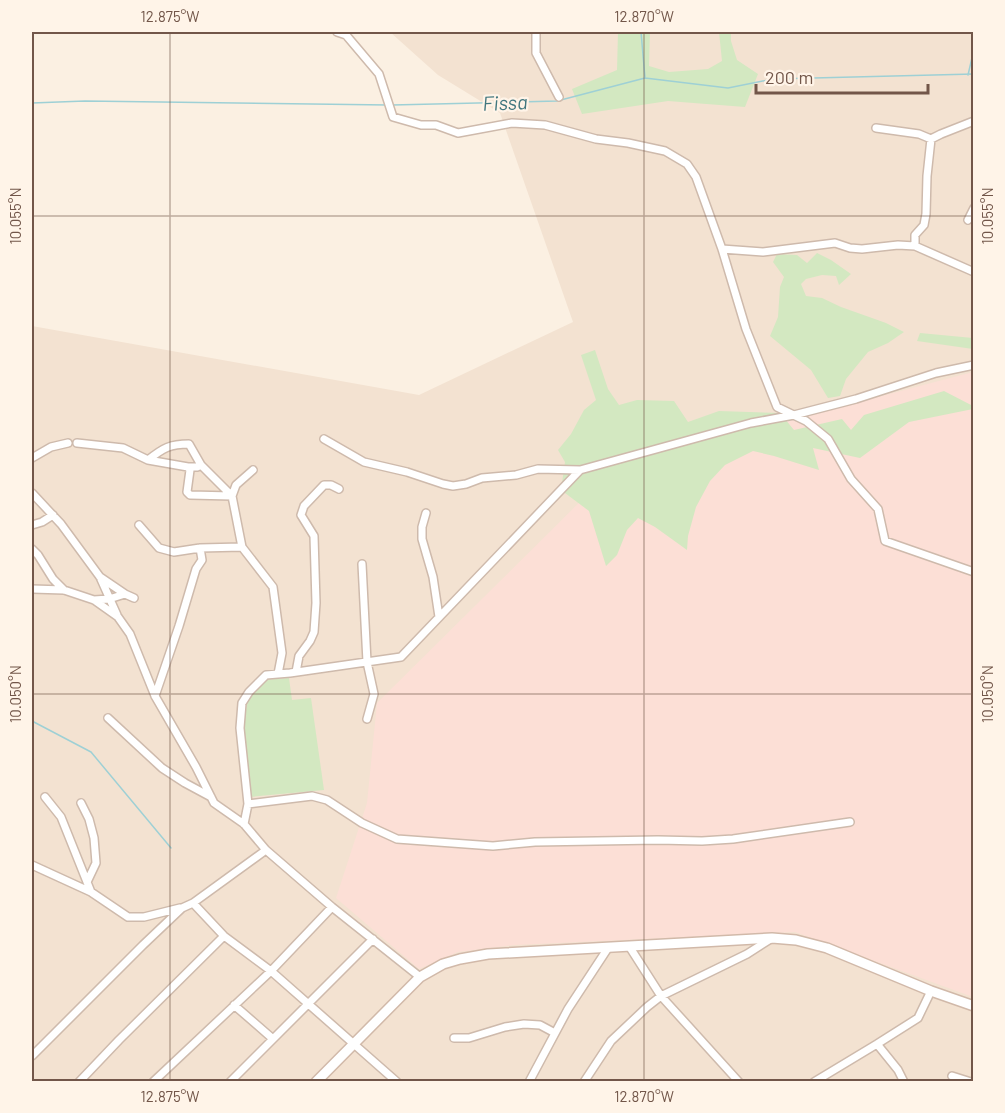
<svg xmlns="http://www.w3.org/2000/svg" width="1005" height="1113" font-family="Barlow,sans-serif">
<rect width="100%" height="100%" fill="#fbf0e2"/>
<path fill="#f3e2d1" d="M390 32H973V1081H32V326L419 395 573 322 500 113 438 75Z"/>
<path fill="#fcdfd6" d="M973 372V997L795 932 515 945 458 952 419 969 336 898 367 803 377 703 596 486 756 429Z"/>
<path fill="#d3e8c1" d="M618 32H650L649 66 669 72 708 69 722 61 719 32H731V41L737 60 758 74 745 107 668 101 582 114 572 89 617 70Z
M817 253 831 260 851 274 839 285 836 276 822 275 806 279 801 284 806 296 822 298 841 307 886 323 904 332 888 343 868 352 846 379 840 396 828 398 811 370 770 336 778 317 780 287 784 277 773 262 777 254 797 255 807 263Z
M920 333 973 338V349L917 341Z
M595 350 608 389 619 405 637 400 674 401 688 422 719 411 780 413 794 430 842 419 851 430 864 415 944 391 973 406V409L909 422 860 458 813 448 819 470 774 456 753 451 725 465 710 481 696 507 688 536 687 550 655 527 638 518 627 530 617 555 606 566 589 511 561 490 565 462 558 450 571 434 584 410 596 400 581 355Z
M289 678 292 700 311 698 324 790 250 797 243 727 248 700 264 680Z"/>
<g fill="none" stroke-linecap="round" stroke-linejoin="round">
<path stroke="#9ed0d5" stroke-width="1.5" d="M641 32 645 78
M968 75 974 49
M32 103 85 101 388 105
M392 105 557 101 645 78 728 88 773 79 974 74
M32 721 91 752 171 848"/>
<g stroke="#cebaac" stroke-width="10">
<path id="street" d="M337 32 346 35 379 74 393 117 421 125H436L458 133 512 123 545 125 596 139 628 143 665 151 687 164 696 177 722 249 746 329 777 407 806 421 828 439 851 479 878 509 885 541 974 572
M536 32V53L559 97
M876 128 919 134 931 139
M968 220 974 208
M915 246V235L924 225 926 214 927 176 931 139 941 134 974 121
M722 249 763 252 835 243 850 248 862 249 898 245 915 246 974 272
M324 439 364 462 407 472 443 484 453 486 466 484 482 478 516 475 538 469 580 470
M77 443 123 448 148 460C163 448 170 444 189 444L201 465
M32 458 51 447 68 443
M148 460 188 467 190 470 187 492 190 495 232 496
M188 467H197L201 465 232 496
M253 470 236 485 232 496 242 547 273 587 282 653 278 674
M32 493 61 524 100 577 117 615
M426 513 422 527V539L433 577 439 617
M32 525 42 522 53 515
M139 525 159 548 174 552 200 548 242 547
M32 549 38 555 53 579 64 590
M362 564 367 662 374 694 367 719
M100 577 125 594 134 598
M32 589 64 590 94 600 118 617 130 634 155 696 196 767 214 803 244 824 266 850 332 907 420 977
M94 600 109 599 125 594
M296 672 299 656 310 641 314 632 316 603 314 536 301 515 304 506 324 485H331L339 489
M155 696 179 626 196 569 202 560 200 548
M108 718 162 768 185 783 211 797
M45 797 61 817 91 892
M81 803 89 819 94 838 96 863 87 882
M248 804 312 796 327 800 362 823 397 839 493 846 535 842 658 840 702 841 733 839 850 822
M244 824 248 804 240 728 242 703 249 692 266 675 290 673 401 657 580 470 751 423 794 415 856 399 936 373 974 365
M32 865 91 892 128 917H144L180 908
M193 903 224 936 271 971 397 1082
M629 946 661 996 739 1082
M234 1005 273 1039
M454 1038H469L505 1027 524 1024 540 1025 555 1033
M877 1044 898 1070 904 1082
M32 1056 143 945 182 908 193 903 266 850
M952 1076 971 1082
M79 1082 119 1040 224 936
M153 1082 271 971 332 907
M230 1082 373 939
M529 1082 568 1009 608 948
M584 1082 611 1041 647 1007 661 996 747 954 772 938
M814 1082 877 1044 918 1018 931 991"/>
</g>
<g stroke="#d1b9a9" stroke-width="12">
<path id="secondary" d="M316 1082 420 977 443 964 460 959 488 954 772 938 796 940 827 948 931 991 974 1006"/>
</g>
<use href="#street" stroke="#fff" stroke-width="7"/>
<use href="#secondary" stroke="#fff" stroke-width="9"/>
</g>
<path fill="none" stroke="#725649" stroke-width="1.5" stroke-opacity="0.45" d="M170 32V1082M644 32V1082M32 216H974M32 694H974"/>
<g text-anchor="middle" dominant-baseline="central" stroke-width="4.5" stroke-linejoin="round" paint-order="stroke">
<g font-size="20" font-style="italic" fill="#41777f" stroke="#fff4e8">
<text transform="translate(505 102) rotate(-2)">Fissa</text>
</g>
</g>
<rect width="1005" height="1113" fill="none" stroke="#fff4e8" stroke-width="66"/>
<path d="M756 84v9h172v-9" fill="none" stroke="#725649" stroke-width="3"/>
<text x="765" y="84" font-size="18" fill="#725649" stroke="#fff4e8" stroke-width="4.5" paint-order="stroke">200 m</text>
<rect x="33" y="33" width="939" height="1047" fill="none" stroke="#725649" stroke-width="2"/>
<g font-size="15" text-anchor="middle" fill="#725649">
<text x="170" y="22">12.875°W</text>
<text x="644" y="22">12.870°W</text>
<text transform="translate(16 216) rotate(-90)" y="5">10.055°N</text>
<text transform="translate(988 216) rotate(-90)" y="5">10.055°N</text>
<text transform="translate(16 694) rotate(-90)" y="5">10.050°N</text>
<text transform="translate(988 694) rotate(-90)" y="5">10.050°N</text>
<text x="170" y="1102">12.875°W</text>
<text x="644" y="1102">12.870°W</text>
</g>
</svg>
